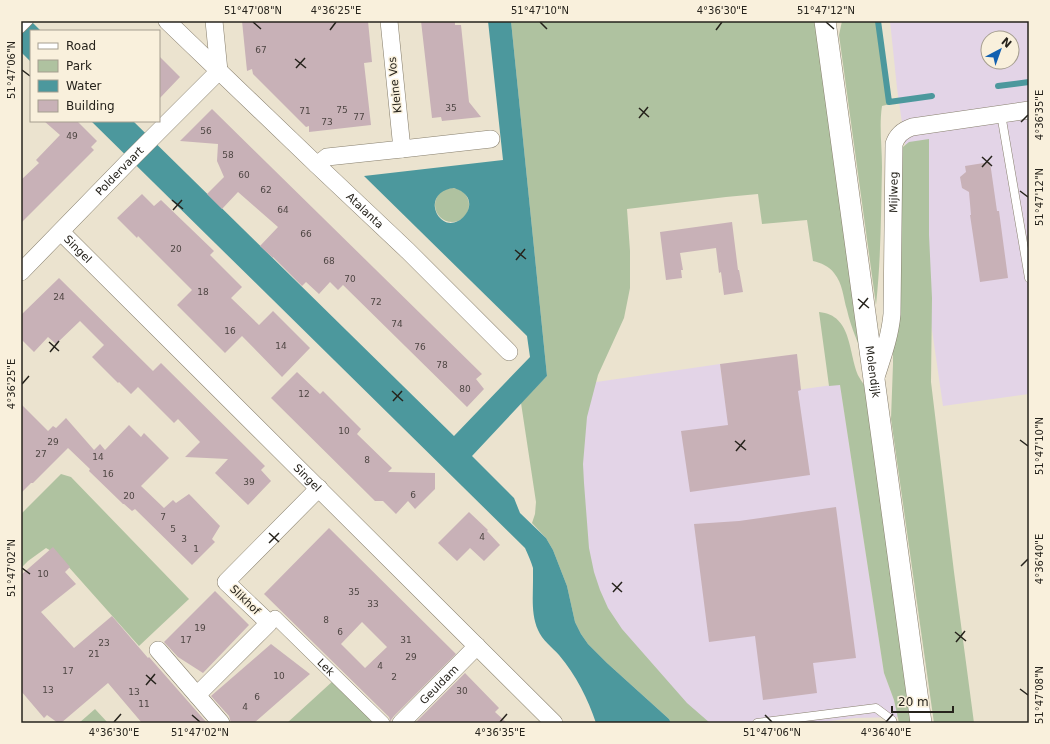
<svg xmlns="http://www.w3.org/2000/svg" width="1050" height="744" font-family="'DejaVu Sans',sans-serif">
<rect width="100%" height="100%" fill="#ebe3cf"/>
<path fill="#e3d4e7" fill-rule="evenodd" d="M890 21H1029V394L943 406 897 88ZM988 38H1012V62H988Z
M720 364 725 400 840 384 884 673 894 700 898 717 855 718 813 723H705L589 609 562 387Z"/>
<path fill="#afc2a0" d="M511 21H817L866 362C859 345 851 328 847 310 843 297 843 284 834 273 829 266 821 263 813 261L807 220 762 224 758 194 726 197 627 209 630 251V288L624 318 598 375 587 417 583 464 584 483 589 548 594 572 600 590 608 608 622 629 687 703 710 723H671L669 719 607 663 588 644 581 634 575 622 567 586 553 550 546 538 532 523 535 514 536 502 521 403 547 376Z
M842 21H880L890 104 882 106C879 126 882 147 882 167 881 213 881 259 876 305L839 35Z
M929 139V235L932 298 931 382 954 572 974 723H934L891 419 893 364V301L898 151 909 142Z
M435 205a17 17 0 1 1 34 0a17 17 0 1 1-34 0Z
M819 312C853 315 848 354 859 377 861 380 863 384 866 387L911 723H899L894 700 884 673 840 385 829 386Z
M61 474 71 477 189 599 139 646 58 555 46 548 28 561 21 568V514Z
M334 680 380 723H287Z
M95 709 108 723H79Z"/>
<path fill="#4c989d" fill-rule="evenodd" d="M21 21H31L41 31H31V62L21 52Z
M488 21H511L547 376 472 456 514 498 520 513 546 538 553 550 567 586 575 622 581 634 588 644 607 663 669 719 671 723H596C588 699 576 675 559 655 552 647 542 640 538 630 531 614 533 597 533 581 533 577 533 572 533 568 531 561 528 555 525 548L91 121H133L454 436 530 357 527 336 364 176 503 160ZM454 188C490 199 453 241 437 214 430 200 440 189 454 188Z"/>
<g fill="none" stroke-linecap="round" stroke-linejoin="round">
<path stroke="#4c989d" stroke-width="6" d="M878 21 889 102 932 96
M998 86 1029 82"/>
</g>
<path fill="#c8b1b7" fill-rule="evenodd" d="M242 21H368L372 62 364 63 371 125 309 132V126L306 127 253 74 252 69 247 71Z
M421 21H455V25H461L469 102 481 117 442 121 441 117 432 118Z
M159 56 180 77 159 99Z
M212 109 482 374 476 379 484 389 467 407 343 285 338 290 330 282 319 294 306 282 302 286 273 257V258L260 246 278 227 238 192 222 209 207 194 224 177 217 161 218 144 180 141Z
M44 121H77L97 141 91 147 94 150 21 223V180L39 163 36 160 60 135Z
M990 162 997 211H999L1008 278 980 282 970 215H971L969 192 962 188 960 177 966 172 965 166Z
M142 194 154 206 161 200 214 251 210 255 242 287 231 298 259 325 273 311 310 348 282 377 242 336 225 353 177 305 192 290 138 236 137 238 117 218Z
M732 222 738 270H739L743 292 724 295 721 272 719 273 716 248 680 253 683 270H681L682 278 666 280 660 232Z
M59 278 153 371 161 363 265 466 261 470 271 481 248 505 215 473 228 459 185 457 200 442 178 419 174 423 138 387 131 394 119 382 118 383 92 357 104 345 80 321 56 344 48 337 34 352 21 339V315Z
M797 354 801 390 798 391 810 475 690 492 681 431 728 425 720 364Z
M297 372 320 394 323 391 361 429 357 434 392 468 388 472 435 473V489L415 509 408 501 396 514 383 501H375L271 398Z
M21 404 48 431 53 426 56 428 66 418 94 450 100 444 105 450 129 425 141 437 144 433 169 458 141 486 164 508 173 500 176 503 189 494 192 497 220 526 212 539 215 542 192 565 135 509 132 511 124 504H123L89 471 90 469 68 448 33 483H31L21 493Z
M836 507 856 658 813 663 817 693 763 700 755 636 709 642 694 524 739 521Z
M469 512 488 530 487 531 500 545 484 561 470 548 457 561 438 543Z
M329 528 456 654 394 716 391 720V723L389 717 264 594ZM362 622 387 647 365 668 341 644Z
M53 547 70 567 65 572 76 584 41 612 74 648 112 616 148 658 149 657 207 723H142L108 683 61 723H58L47 715 44 718 21 691V575Z
M215 591 249 625 203 673 178 657 164 642Z
M271 644 310 674 254 723H231L229 716 211 696Z
M465 673 499 708 495 712 507 723H415Z"/>
<g fill="none" stroke-linecap="round" stroke-linejoin="round">
<g stroke="#877f6d" stroke-width="9">
<path id="service" d="M21 29 29 21
M1001 114 1029 278
M757 723 876 708 892 720 893 723"/>
</g>
<g stroke="#877f6d" stroke-width="14">
<g id="pedestrian">
<path id="s1" d="M269 623 275 617 383 723"/>
</g>
</g>
<g stroke="#877f6d" stroke-width="18">
<g id="minor">
<path id="s2" d="M167 21 317 165 408 251 509 352"/>
<path d="M402 149 491 139"/>
<path d="M317 165 327 157 402 149 389 21"/>
<path id="s3" d="M61 232 554 723"/>
<path id="s4" d="M21 272 128 162 219 71 214 21"/>
<path id="s5" d="M875 380C882 358 890 337 892 314L894 144C897 135 903 130 912 127L1029 110"/>
<path d="M158 650 221 723"/>
<path d="M197 695 269 623 226 582 319 488"/>
<path id="s6" d="M401 723 477 646"/>
</g>
</g>
<g stroke="#877f6d" stroke-width="22">
<g id="tertiary">
<path id="s7" d="M825 21 921 723"/>
</g>
</g>
<use href="#service" stroke="#fff" stroke-width="8"/>
<use href="#pedestrian" stroke="#fff" stroke-width="13"/>
<use href="#minor" stroke="#fff" stroke-width="17"/>
<use href="#tertiary" stroke="#fff" stroke-width="21"/>
</g>
<path fill="none" stroke="#26231c" stroke-width="1.5" d="M253 22 261 29M540 22 547 29M826 22 834 29M330 30 336 22M716 30 722 22M295 59 306 68M296 68 305 58M22 70 30 76M639 108 649 117M639 118 648 107M1021 122 1028 115M982 157 992 166M982 167 992 156M1020 191 1028 197M172 200 183 209M173 210 182 200M515 250 526 259M516 260 525 249M858 299 869 308M859 309 868 298M49 342 59 351M50 352 59 341M22 384 29 376M392 391 403 401M393 401 402 391M1020 440 1028 446M735 441 746 450M736 451 745 440M269 533 279 542M269 543 279 533M1021 566 1028 559M22 568 30 574M612 583 622 592M613 592 622 582M955 632 966 641M956 642 965 631M146 675 156 684M146 685 155 674M1020 689 1028 695M192 715 200 722M765 715 772 722M114 722 121 714M500 722 507 714M886 722 893 714"/>
<g text-anchor="middle" dominant-baseline="central" stroke-width="3" stroke-linejoin="round" paint-order="stroke">
<g font-size="9" fill="#4e4643">
<text x="261" y="50">67</text>
<text x="451" y="108">35</text>
<text x="342" y="110">75</text>
<text x="305" y="111">71</text>
<text x="359" y="117">77</text>
<text x="327" y="122">73</text>
<text x="206" y="131">56</text>
<text x="72" y="136">49</text>
<text x="228" y="155">58</text>
<text x="244" y="175">60</text>
<text x="266" y="190">62</text>
<text x="283" y="210">64</text>
<text x="306" y="234">66</text>
<text x="176" y="249">20</text>
<text x="329" y="261">68</text>
<text x="350" y="279">70</text>
<text x="203" y="292">18</text>
<text x="59" y="297">24</text>
<text x="376" y="302">72</text>
<text x="397" y="324">74</text>
<text x="230" y="331">16</text>
<text x="281" y="346">14</text>
<text x="420" y="347">76</text>
<text x="442" y="365">78</text>
<text x="465" y="389">80</text>
<text x="304" y="394">12</text>
<text x="344" y="431">10</text>
<text x="53" y="442">29</text>
<text x="41" y="454">27</text>
<text x="98" y="457">14</text>
<text x="367" y="460">8</text>
<text x="108" y="474">16</text>
<text x="249" y="482">39</text>
<text x="413" y="495">6</text>
<text x="129" y="496">20</text>
<text x="163" y="517">7</text>
<text x="173" y="529">5</text>
<text x="482" y="537">4</text>
<text x="184" y="539">3</text>
<text x="196" y="549">1</text>
<text x="43" y="574">10</text>
<text x="354" y="592">35</text>
<text x="373" y="604">33</text>
<text x="326" y="620">8</text>
<text x="200" y="628">19</text>
<text x="340" y="632">6</text>
<text x="186" y="640">17</text>
<text x="406" y="640">31</text>
<text x="104" y="643">23</text>
<text x="94" y="654">21</text>
<text x="411" y="657">29</text>
<text x="380" y="666">4</text>
<text x="68" y="671">17</text>
<text x="279" y="676">10</text>
<text x="394" y="677">2</text>
<text x="48" y="690">13</text>
<text x="462" y="691">30</text>
<text x="134" y="692">13</text>
<text x="257" y="697">6</text>
<text x="144" y="704">11</text>
<text x="245" y="707">4</text>
</g>
<g font-size="11" fill="#26231c" stroke="#f9f0dc">
<text transform="translate(395 85) rotate(-96)">Kleine Vos</text>
<text stroke="none"><textPath href="#s4" startOffset="141">Poldervaart</textPath></text>
<text stroke="none"><textPath href="#s5" startOffset="190">Mijlweg</textPath></text>
<text stroke="none"><textPath href="#s2" startOffset="274">Atalanta</textPath></text>
<text stroke="none"><textPath href="#s3" startOffset="24">Singel</textPath></text>
<text stroke="none"><textPath href="#s7" startOffset="354">Molendijk</textPath></text>
<text stroke="none"><textPath href="#s3" startOffset="348">Singel</textPath></text>
<text transform="translate(245 600) rotate(44)">Slikhof</text>
<text stroke="none"><textPath href="#s1" startOffset="80">Lek</textPath></text>
<text stroke="none"><textPath href="#s6" startOffset="54">Geuldam</textPath></text>
</g>
</g>
<rect width="1050" height="744" fill="none" stroke="#f9f0dc" stroke-width="44"/>
<rect x="30" y="30" width="130" height="92" fill="#f9f0dc" stroke="#a59e8f"/>
<rect x="38" y="43" width="20" height="6" fill="#ffffff" stroke="#a59e8f"/>
<text x="66" y="50" font-size="12" fill="#26231c">Road</text>
<rect x="38" y="60" width="20" height="12" fill="#afc2a0" stroke="#a59e8f"/>
<text x="66" y="70" font-size="12" fill="#26231c">Park</text>
<rect x="38" y="80" width="20" height="12" fill="#4c989d" stroke="#a59e8f"/>
<text x="66" y="90" font-size="12" fill="#26231c">Water</text>
<rect x="38" y="100" width="20" height="12" fill="#c8b1b7" stroke="#a59e8f"/>
<text x="66" y="110" font-size="12" fill="#26231c">Building</text>
<g transform="translate(1000 50) rotate(41)"><circle r="19" fill="#f9f0dc" stroke="#a59e8f"/>
<path d="M0-3L7 15L0 10L-7 15Z" fill="#1361b0"/>
<text y="-6" font-size="11" font-weight="bold" text-anchor="middle" fill="#26231c">N</text>
</g>
<path d="M892 706v6h61v-6" fill="none" stroke="#26231c" stroke-width="2"/>
<text x="898" y="706" font-size="12" fill="#26231c" stroke="#f9f0dc" stroke-width="3" paint-order="stroke">20 m</text>
<rect x="22" y="22" width="1006" height="700" fill="none" stroke="#26231c" stroke-width="1.5"/>
<g font-size="10" text-anchor="middle" fill="#26231c">
<text x="253" y="14">51°47'08"N</text>
<text x="336" y="14">4°36'25"E</text>
<text x="540" y="14">51°47'10"N</text>
<text x="722" y="14">4°36'30"E</text>
<text x="826" y="14">51°47'12"N</text>
<text transform="translate(11 70) rotate(-90)" y="4">51°47'06"N</text>
<text transform="translate(1039 115) rotate(-90)" y="4">4°36'35"E</text>
<text transform="translate(1039 197) rotate(-90)" y="4">51°47'12"N</text>
<text transform="translate(11 384) rotate(-90)" y="4">4°36'25"E</text>
<text transform="translate(1039 446) rotate(-90)" y="4">51°47'10"N</text>
<text transform="translate(1039 559) rotate(-90)" y="4">4°36'40"E</text>
<text transform="translate(11 568) rotate(-90)" y="4">51°47'02"N</text>
<text transform="translate(1039 695) rotate(-90)" y="4">51°47'08"N</text>
<text x="114" y="736">4°36'30"E</text>
<text x="200" y="736">51°47'02"N</text>
<text x="500" y="736">4°36'35"E</text>
<text x="772" y="736">51°47'06"N</text>
<text x="886" y="736">4°36'40"E</text>
</g>
</svg>
